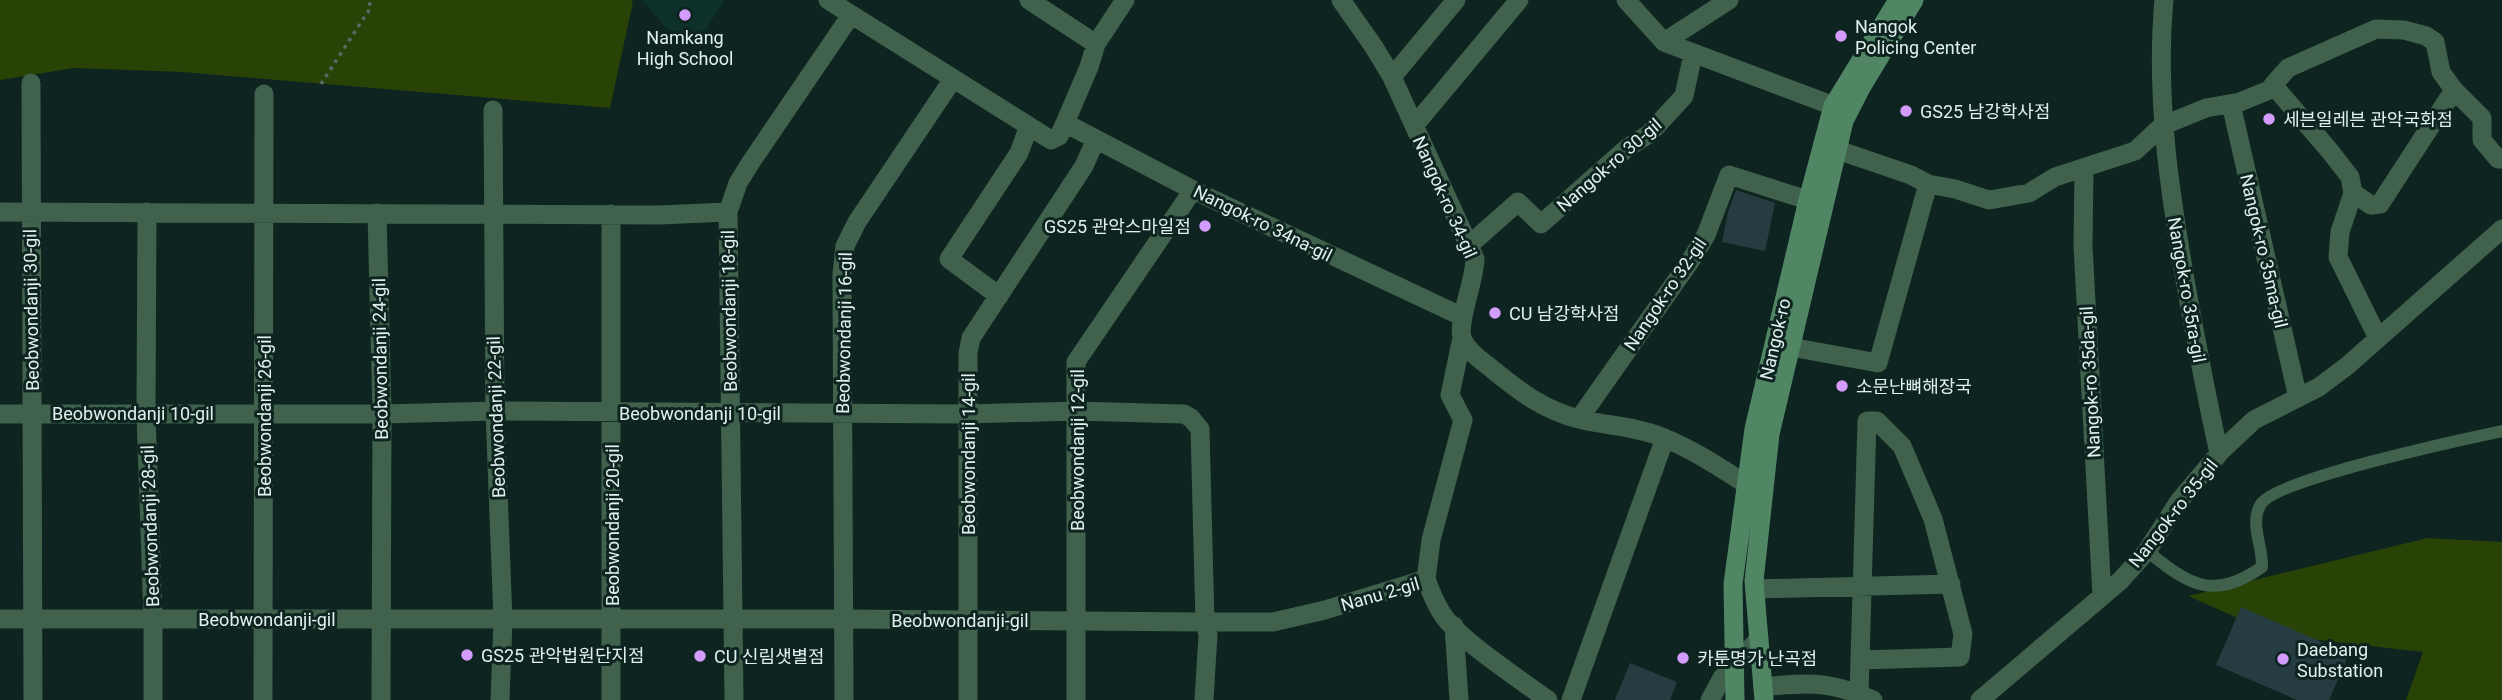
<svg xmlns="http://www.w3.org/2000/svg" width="2502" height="700" font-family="Roboto,'Noto Sans KR',sans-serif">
<rect width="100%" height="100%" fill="#0d2420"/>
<path fill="#0e302b" d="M642 0H725L702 35 668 30Z"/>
<path fill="#294206" d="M0 0H631L633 2 610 108 183 72 74 68 0 80Z
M2428 538 2502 542V700H2406L2423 652 2276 635 2188 596Z"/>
<path fill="#253d41" d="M1736 190 1775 203 1765 251 1722 242 1728 212Z
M2241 607 2349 654 2329 700H2297L2216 665Z
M1630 663 1677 682 1670 700H1615Z"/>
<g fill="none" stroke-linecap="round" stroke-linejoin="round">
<path stroke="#576b67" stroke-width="3.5" stroke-dasharray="3.5 5" stroke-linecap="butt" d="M321 84 371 7 368 0"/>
<path stroke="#40614c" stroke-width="12" d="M2147 551C2189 585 2213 601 2262 567 2263 546 2249 523 2261 504 2277 479 2464 439 2502 431"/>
<path stroke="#40614c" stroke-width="19" d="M828 0 1051 140 1059 136 1065 123 1193 190 1463 317
M1029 0 1096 44
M1341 0 1374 47 1392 77 1475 259C1475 280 1457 322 1462 338 1467 351 1482 361 1492 369 1519 391 1543 410 1579 419 1607 426 1635 426 1662 437 1697 451 1728 473 1760 493
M1626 0 1664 42 1847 111
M2164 0C2155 98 2170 195 2187 291 2197 346 2207 400 2219 453
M1664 42 1729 0
M1392 77 1456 0
M31 83 33 700
M2273 85 2329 150 2350 177 2353 193 2340 232 2338 257 2378 338
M2231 104 2298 398
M493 110 495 411 503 620 500 700
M1065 123 1089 67 1096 44 1125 0
M1414 126 1519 0
M1823 145 1911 175 1928 184 1955 189 1989 200 2029 193 2055 177 2135 151 2162 126 2206 108 2240 102 2274 88 2273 85 2288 68 2376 29 2404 30 2426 36 2435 42 2441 72 2454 90 2482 118V140L2498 159H2502
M2084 169 2083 246 2102 596
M2353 193 2371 205 2380 204 2454 90
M0 212 659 215 728 212
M147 212 146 414 153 619V700
M377 213 382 414 381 700
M611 214V700
M1468 246 1518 202 1541 224 1627 148 1649 134 1684 96 1693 54
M999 296 949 259 1019 153 1029 126
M1791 347 1878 363 1928 184
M0 414H382L495 411 968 414 1076 411 1184 414 1191 418 1200 429 1205 622H1273L1325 610 1426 579C1431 593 1436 606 1445 618 1467 645 1518 678 1548 700
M1579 419 1691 260 1706 235 1729 175 1823 205
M1426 579 1431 540 1463 420 1450 395 1462 338
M1755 589 1951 584
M1454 626 1459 700
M1763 687C1808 682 1830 681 1873 700
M1859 694 1867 421H1877L1902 446 1933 519 1963 634 1960 657 1860 660
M263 700 264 94
M734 700 728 212 738 183 751 162 851 15
M844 700 842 274 845 246 857 222 953 79
M968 700V353L971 338 1084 166 1096 139
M1076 700V362L1193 190
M1571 700 1665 438
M1980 700 2120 581 2147 551 2180 500 2222 450 2254 420 2319 387 2347 366 2502 229"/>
<path stroke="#40614c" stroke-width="19" d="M0 619H843L1205 622 1208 635 1204 700
M1710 700 1722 678 1759 639"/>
<path stroke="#518665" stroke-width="19" d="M1735 700 1733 584 1754 429 1808 200 1833 106 1898 0
M1764 700 1754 581 1770 434 1844 121 1862 86 1914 0"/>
</g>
<g fill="#d39cfc" stroke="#0d2420" stroke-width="2.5">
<circle cx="685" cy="15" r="7"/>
<circle cx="1841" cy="36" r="7"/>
<circle cx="1906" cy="111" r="7"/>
<circle cx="2269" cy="119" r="7"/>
<circle cx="1205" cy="226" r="7"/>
<circle cx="1495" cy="313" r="7"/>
<circle cx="1842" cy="386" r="7"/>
<circle cx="467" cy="655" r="7"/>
<circle cx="700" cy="656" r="7"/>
<circle cx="1683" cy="658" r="7"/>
<circle cx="2283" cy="659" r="7"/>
</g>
<g text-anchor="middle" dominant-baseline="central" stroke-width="6" stroke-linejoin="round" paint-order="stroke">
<g font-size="18" fill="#e2f0ed" stroke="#0d2420" text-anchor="start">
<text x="1855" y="26">Nangok<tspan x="1855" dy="21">Policing Center</tspan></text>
<text x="685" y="37" text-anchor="middle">Namkang<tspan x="685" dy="21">High School</tspan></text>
<text x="1920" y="111">GS25 남강학사점</text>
<text x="2283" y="119">세븐일레븐 관악국화점</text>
<text x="1191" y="226" text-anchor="end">GS25 관악스마일점</text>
<text x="1509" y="313">CU 남강학사점</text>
<text x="1856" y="386">소문난뼈해장국</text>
<text x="2297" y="649">Daebang<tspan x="2297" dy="21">Substation</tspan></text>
<text x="481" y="655">GS25 관악법원단지점</text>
<text x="714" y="656">CU 신림샛별점</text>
<text x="1697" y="658">카툰명가 난곡점</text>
</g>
<g font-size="18" fill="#e2f0ed" stroke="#0d2420">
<text transform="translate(1609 165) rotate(-41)">Nangok-ro 30-gil</text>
<text transform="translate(1445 197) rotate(66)">Nangok-ro 34-gil</text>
<text transform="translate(1263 223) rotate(26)">Nangok-ro 34na-gil</text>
<text transform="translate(2264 251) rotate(77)">Nangok-ro 35ma-gil</text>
<text transform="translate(2187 290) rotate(80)">Nangok-ro 35ra-gil</text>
<text transform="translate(1665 294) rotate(-56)">Nangok-ro 32-gil</text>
<text transform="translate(31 310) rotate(-91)">Beobwondanji 30-gil</text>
<text transform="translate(729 311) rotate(-91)">Beobwondanji 18-gil</text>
<text transform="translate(844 333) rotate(-89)">Beobwondanji 16-gil</text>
<text transform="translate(1775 339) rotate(-77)">Nangok-ro</text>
<text transform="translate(380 359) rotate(-91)">Beobwondanji 24-gil</text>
<text transform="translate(2090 382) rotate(-93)">Nangok-ro 35da-gil</text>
<text x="133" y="413">Beobwondanji 10-gil</text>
<text x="700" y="413">Beobwondanji 10-gil</text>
<text transform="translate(264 416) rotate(-90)">Beobwondanji 26-gil</text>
<text transform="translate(496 417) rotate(-92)">Beobwondanji 22-gil</text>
<text transform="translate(1077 450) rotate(-90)">Beobwondanji 12-gil</text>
<text transform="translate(968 454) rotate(-90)">Beobwondanji 14-gil</text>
<text transform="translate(2173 513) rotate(-52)">Nangok-ro 35-gil</text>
<text transform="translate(612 525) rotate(-90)">Beobwondanji 20-gil</text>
<text transform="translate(150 526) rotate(-92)">Beobwondanji 28-gil</text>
<text transform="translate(1380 594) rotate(-16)">Nanu 2-gil</text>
<text x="267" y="619">Beobwondanji-gil</text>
<text x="960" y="620">Beobwondanji-gil</text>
</g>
</g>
</svg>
